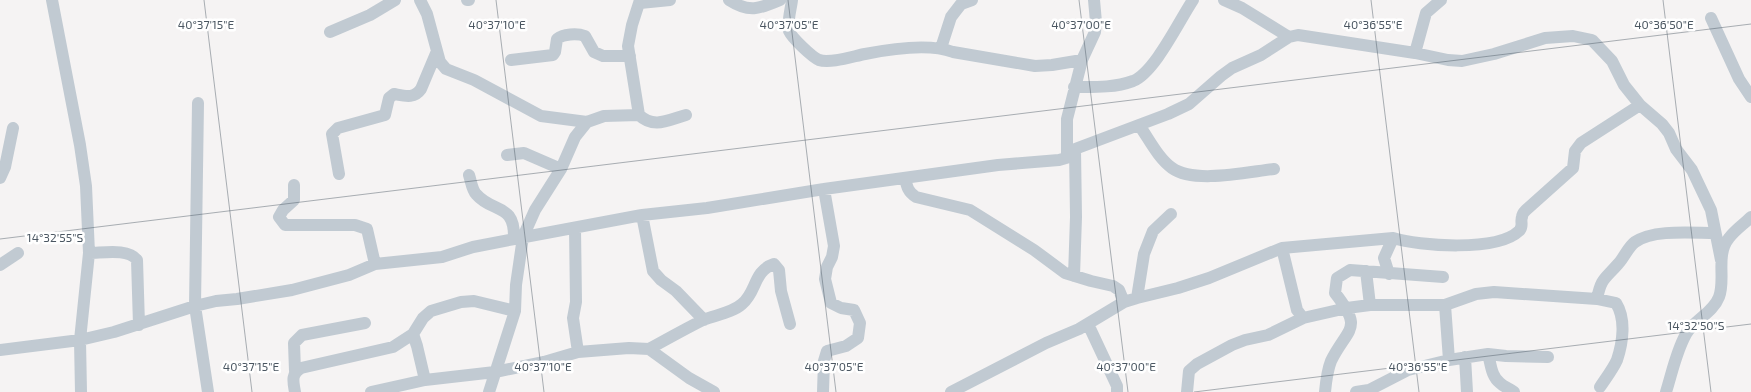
<svg xmlns="http://www.w3.org/2000/svg" width="1751" height="392" font-family="'Exo 2',sans-serif">
<rect width="100%" height="100%" fill="#f5f3f3"/>
<g fill="none" stroke-linecap="round" stroke-linejoin="round">
<path stroke="#c1cad2" stroke-width="12" d="M52 0 80 145 86 186 89 253 80 340 81 392
M420 0 427 14 440 62 446 69 474 80 541 116 587 122
M467 0H469
M729 0C749 13 759 9 780 0
M792 0C791 9 787 22 789 31 792 38 812 57 819 60 830 64 854 56 865 54 890 49 929 43 953 52L1035 66 1052 65 1082 60
M1224 0 1242 8 1289 37
M640 3 670 0
M1711 18 1739 79 1751 97
M330 32 370 15 395 0
M941 48 951 17 961 4 972 0
M1415 53 1426 13 1441 0
M511 60 553 55 555 52 557 39C563 34 577 33 585 36L594 52 603 56H630
M1074 87C1093 87 1114 88 1133 81 1155 72 1179 21 1193 0
M198 103 195 306 208 392
M639 115 628 46 632 25 640 0
M1139 125C1149 139 1158 158 1172 168 1194 184 1247 172 1274 169
M507 155 524 153 561 169
M1066 158 1067 153V119L1082 60 1095 32 1096 22 1094 0
M339 174 332 134 338 128 385 115 389 98 394 94C405 96 414 99 421 89L437 51
M469 175C471 181 472 190 476 194 493 214 515 202 514 239
M0 178 5 167 13 128
M905 178C907 187 908 192 916 197L970 210 1034 250 1065 273 1091 281 1113 286 1119 290 1124 302
M294 185V200L283 210 279 217 285 225H355L367 229 375 264
M642 215 653 271 661 280 676 291 704 320
M575 228 576 302 573 318 578 352
M1282 248 1297 310 1303 318
M89 253C103 253 128 248 137 260L139 325
M0 265 18 253
M1366 271 1370 305
M1389 274 1384 258 1393 238
M1074 276 1076 217 1075 149
M1137 298 1144 254 1153 231 1171 214
M1597 299C1601 278 1605 279 1618 264 1624 258 1628 247 1635 242 1654 229 1692 233 1715 233
M1445 305 1449 360
M1088 324 1117 386V392
M413 334 423 318 431 311 461 302 474 301 515 311
M649 349C667 339 685 329 703 320 715 315 732 313 742 304 757 292 753 271 774 264L779 270 781 291 790 324
M0 350 80 340 114 332 195 306 216 301 237 299 292 290 349 275 375 264 442 257 473 247 514 239 642 215 707 208 824 189 998 165 1059 160 1066 158 1075 149 1168 114 1189 104 1221 76 1232 68 1261 55 1289 37 1298 35 1415 53 1448 60 1462 61 1494 54 1545 38 1573 36 1592 40 1612 61 1624 85 1640 105 1662 124 1669 133 1676 149 1692 170 1711 210 1721 260
M1488 354C1491 364 1491 376 1500 383 1504 387 1509 388 1514 392
M1465 357 1467 392
M295 371 294 343 302 335 365 323
M295 392C293 381 291 374 301 368L393 347 413 334 417 346 425 380
M371 392 425 380 495 372 544 362 578 352 629 348 649 349 689 378 714 392
M489 392 515 311 516 285 523 237 535 210 561 169 575 137 587 122 604 116 639 115C654 129 668 120 686 115
M823 392 824 361 827 351 846 346 858 338 860 323 854 310 841 308 831 303 825 279 827 267 832 257 834 246 824 189
M951 392 1046 343 1079 329 1124 302 1137 298 1178 288 1209 278 1282 248 1393 238C1419 246 1497 252 1519 231 1524 226 1520 222 1522 217 1522 214 1524 212 1526 210L1573 168 1575 151 1581 143 1640 105
M1187 392 1189 371 1197 364 1232 345 1245 340 1268 335 1303 318 1347 308 1370 305H1445L1476 294 1494 292 1597 299 1616 303C1626 319 1623 342 1617 360 1613 369 1606 378 1600 387
M1325 392C1326 382 1327 371 1331 361 1348 327 1364 330 1335 293L1337 278 1350 270 1443 277
M1356 392 1369 390 1408 370 1449 360 1488 354 1506 356 1548 357
M1666 392C1672 373 1676 352 1686 334 1694 320 1713 313 1719 297 1726 279 1715 255 1729 238 1735 230 1744 224 1751 217"/>
</g>
<path fill="none" stroke="#4a5661" stroke-width="1" stroke-opacity="0.45" d="M204 0 252 392M496 0 544 392M788 0 836 392M1079 0 1128 392M1371 0 1419 392M1663 0 1711 392M0 239 1751 24M1194 392 1751 324"/>
<g font-size="12" text-anchor="middle" fill="#4a5661" stroke="#fff" stroke-width="5" stroke-linejoin="round" paint-order="stroke">
<text x="206" y="29">40°37'15"E</text>
<text x="497" y="29">40°37'10"E</text>
<text x="789" y="29">40°37'05"E</text>
<text x="1081" y="29">40°37'00"E</text>
<text x="1373" y="29">40°36'55"E</text>
<text x="1664" y="29">40°36'50"E</text>
<text x="55" y="242">14°32'55"S</text>
<text x="1696" y="330">14°32'50"S</text>
<text x="251" y="371">40°37'15"E</text>
<text x="543" y="371">40°37'10"E</text>
<text x="834" y="371">40°37'05"E</text>
<text x="1126" y="371">40°37'00"E</text>
<text x="1418" y="371">40°36'55"E</text>
</g>
</svg>
